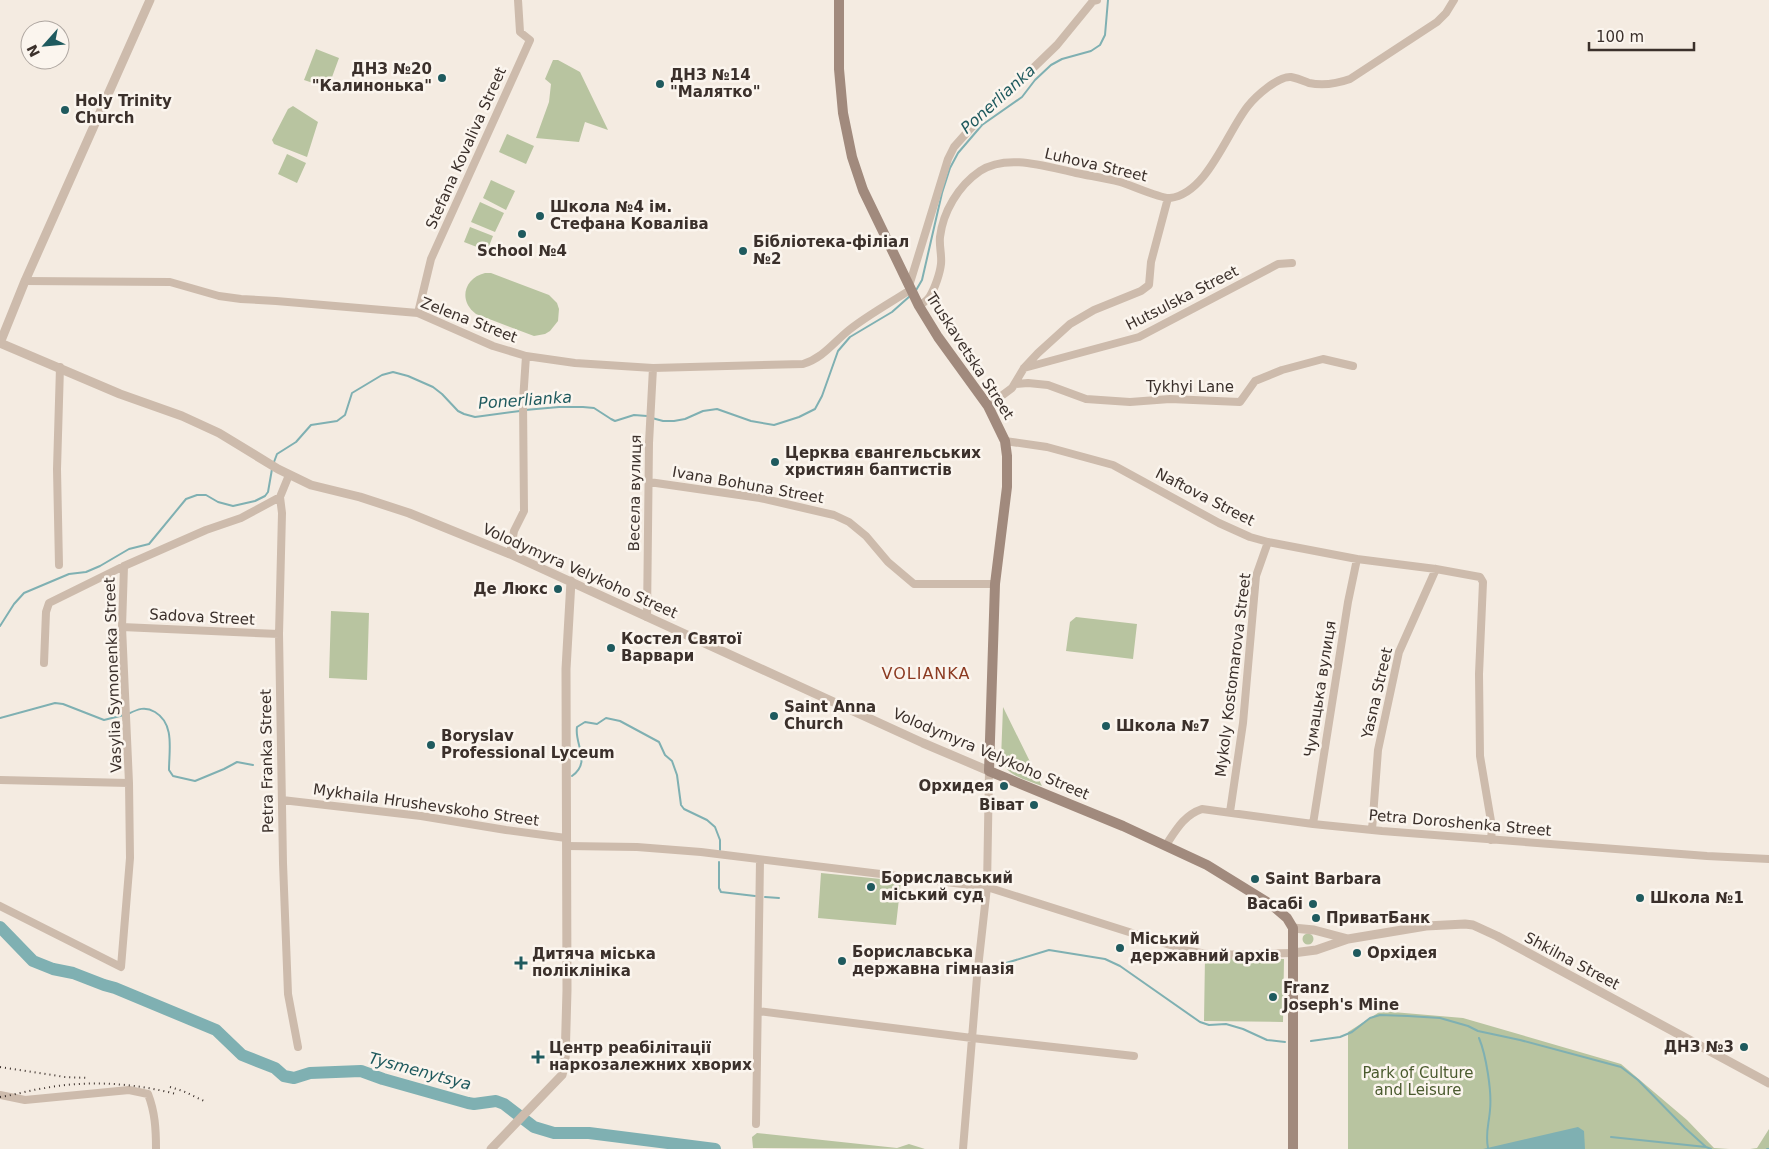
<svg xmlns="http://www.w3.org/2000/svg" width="1769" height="1149" font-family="'DejaVu Sans',sans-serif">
<rect width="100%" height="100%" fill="#f4ebe1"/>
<path fill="#b8c4a0" d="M316 49 339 58 328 88 304 80Z
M553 60H558L580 72 608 130 585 122 579 142 536 138 549 102 551 84 545 79Z
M293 106 318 122 307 157 274 144 272 140 288 109Z
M507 134 534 146 526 164 499 152Z
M287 154 306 163 297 183 278 174Z
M491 180 515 191 506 210 483 198Z
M480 202 504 213 495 232 471 222Z
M470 227 493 236 487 251 464 242Z
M485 273H491L549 295 557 303 559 309 558 321 550 331 545 334 534 336 476 314C458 301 464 278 485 273Z
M331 611 369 613 367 680 329 678Z
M1076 617 1137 624 1133 659 1066 651 1070 622Z
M1003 707 1042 786C1027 780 1006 776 1001 759Z
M821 873 901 881 896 925 818 918Z
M1302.5 939a5.5 5.5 0 1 1 11 0a5.5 5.5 0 1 1-11 0Z
M1205 957 1284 959 1283 1022 1204 1021Z
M1381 1011 1463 1018 1621 1064 1687 1120 1714 1148 1729 1149H1348V1032Z
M1769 1129V1149H1750L1757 1148Z
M757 1133 897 1148 909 1144 925 1149 753 1148 752 1137Z"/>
<path fill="#7fb0b2" d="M1578 1127 1584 1131 1585 1149H1483Z"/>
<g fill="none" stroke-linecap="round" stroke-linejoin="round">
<path stroke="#7fb0b2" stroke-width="2" d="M915 292 922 280 942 193 950 168 958 153 982 125 1022 97 1035 80 1051 65 1062 59 1091 51 1100 45 1105 35 1108 0
M525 410 559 407H583L594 408 611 419 615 421 634 415 647 416
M652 418 663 421H674L685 419 703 411 717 409 751 421 774 425 799 417 815 409 822 396 838 351 850 337 892 312 910 296
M274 462 277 454 296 442 311 425 337 421 345 415 352 393 382 375 393 372 408 376 433 387 442 394 458 411 464 414 475 417 520 411
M0 626 14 604 24 593 69 574 86 572 100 566 129 549 149 544 186 499 197 495H206L218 502 233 506 255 501 265 496 268 492 272 469
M128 714C138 709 145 706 155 712 175 724 169 750 169 770L173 776 195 781 224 769 237 762 253 765
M0 718 55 703 63 704 104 720 124 715
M572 776C592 762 574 744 577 727L585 722 597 724 606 718 620 721 659 742 665 755 672 761 677 775 681 805 684 809 707 820 715 827 720 840V850
M719 862V888L721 892 755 896
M765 897 779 898
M983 970 1049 950 1105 959 1120 966 1200 1022 1209 1025 1226 1024 1243 1029 1267 1040 1285 1042
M1479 1038C1486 1055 1492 1091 1490 1110 1489 1124 1485 1133 1488 1148
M1311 1041 1340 1037 1352 1032 1370 1018 1380 1015 1408 1016 1440 1018 1468 1026 1478 1031 1520 1040 1621 1067 1638 1080 1685 1128 1706 1147
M1611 1137 1706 1147 1711 1149
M1767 1149H1769"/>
<path stroke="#7fb0b2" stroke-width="12" d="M0 927 33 961 53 969 73 973 104 985 115 988 216 1030 242 1055 275 1068 284 1076 294 1078 310 1073 361 1071 383 1079 468 1103 474 1104 496 1101 504 1104 534 1127 554 1133H589L715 1149"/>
<path stroke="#cdbbac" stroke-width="8" d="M25 281 170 282 219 296 241 299 276 301 418 313 493 346 526 356 575 363 653 368 803 364C823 358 833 343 849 330 868 315 890 303 910 290
M909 286 948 159 954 147 970 129 1057 45 1093 1 1097 0
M919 306C923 303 928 300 930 296 935 288 940 273 941 264 942 255 939 246 940 237 943 212 958 186 980 171 1007 153 1047 167 1076 173 1090 176 1106 178 1120 182 1131 185 1161 199 1170 198 1207 194 1227 132 1248 106 1256 96 1278 76 1291 77 1297 78 1304 81 1309 83 1324 86 1336 84 1350 79L1437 22 1446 13 1454 0
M418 313 431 259 530 40 520 32 518 0
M1024 368 1139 337 1278 264 1292 263
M1015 384 1028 383 1048 385 1086 399 1130 402 1170 399 1240 402 1255 381 1282 370 1323 359 1353 366
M988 406 1012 388 1024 368 1038 353 1070 324 1094 310 1141 291 1149 285 1151 262 1168 198
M1005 441 1047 447 1113 465 1219 523 1250 537 1268 542 1357 559 1436 569 1480 577 1483 582 1479 674 1480 756 1492 827 1491 840
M289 475 280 497 282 513 279 634 283 863 288 994 298 1047
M649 482 760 498 834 515 849 522 866 536 888 562 914 584H995
M510 554 514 531 524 511 523 401 526 356
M59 565 57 469 60 367
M647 617 649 443 653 368
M122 627 279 634
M44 663 46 612 49 603 124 566 206 530 241 518 280 497
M0 780 129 783
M282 800 421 816 506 830 566 838
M1230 812 1243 723 1256 576 1268 542
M1313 824 1348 602 1357 559
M1372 830 1378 750 1399 652 1436 569
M1166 845C1176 830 1184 815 1202 809L1313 824 1382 831 1707 856 1769 859
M567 846 637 847 701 852 987 887 1189 951 1214 955 1293 953
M0 906 121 967 130 858 129 783 122 627 124 566
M758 1011 972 1038 1134 1056
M0 1095 25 1100 129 1090 148 1094C155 1112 156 1129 156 1149
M756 1124 760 860
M963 1149 977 977 987 887 989 771"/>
<path stroke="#cdbbac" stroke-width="9" d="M150 0 25 281 0 343 120 394 182 416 219 433 278 469 311 485 360 497 409 513 510 554 923 743 989 771
M1293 928 1314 930 1348 939
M1293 953 1316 950 1348 939 1426 926 1465 924 1473 925 1497 936 1769 1083
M491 1149 562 1075 565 1062 567 990 566 669 571 581"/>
<path stroke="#a18a7d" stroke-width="10" d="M839 0V69L843 113 852 157 863 190 919 306 938 337 988 406 1005 441 1007 456V487L995 584 989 771 1123 826 1207 865 1272 905 1287 918 1293 928V1149"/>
<path stroke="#3b302b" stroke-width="2" stroke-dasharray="1 4" stroke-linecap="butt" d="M0 1067 65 1077 89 1078
M170 1087 183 1091 204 1101
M0 1097C15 1095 30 1090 45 1088 88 1080 134 1083 176 1094"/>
</g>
<g fill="#1f5a5e" stroke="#fbf5ee" stroke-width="2">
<circle cx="442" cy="78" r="5"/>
<circle cx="660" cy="84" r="5"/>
<circle cx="65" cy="110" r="5"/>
<circle cx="540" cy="216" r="5"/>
<circle cx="522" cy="234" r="5"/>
<circle cx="743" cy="251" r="5"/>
<circle cx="775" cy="462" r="5"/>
<circle cx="558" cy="589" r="5"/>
<circle cx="611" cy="648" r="5"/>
<circle cx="774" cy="716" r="5"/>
<circle cx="1106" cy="726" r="5"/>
<circle cx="431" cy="745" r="5"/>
<circle cx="1004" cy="786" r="5"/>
<circle cx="1034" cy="805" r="5"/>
<circle cx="1255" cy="879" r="5"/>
<circle cx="871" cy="887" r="5"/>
<circle cx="1640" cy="898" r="5"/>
<circle cx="1313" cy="904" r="5"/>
<circle cx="1316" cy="918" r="5"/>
<circle cx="1120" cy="948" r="5"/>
<circle cx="1357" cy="953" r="5"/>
<circle cx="842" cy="961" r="5"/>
<path d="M518.5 955.5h5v5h5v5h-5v5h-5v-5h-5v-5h5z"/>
<circle cx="1273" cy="997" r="5"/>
<circle cx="1744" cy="1047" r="5"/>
<path d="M535.5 1049.5h5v5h5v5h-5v5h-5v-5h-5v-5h5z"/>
</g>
<g text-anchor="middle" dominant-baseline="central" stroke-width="5" stroke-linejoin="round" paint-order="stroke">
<g font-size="15" font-weight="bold" fill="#3b302b" stroke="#fbf5ee" text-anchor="start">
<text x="432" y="69" text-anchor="end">ДНЗ №20<tspan x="432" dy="17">"Калинонька"</tspan></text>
<text x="670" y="75">ДНЗ №14<tspan x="670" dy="17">"Малятко"</tspan></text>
<text x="75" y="101">Holy Trinity<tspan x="75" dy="17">Church</tspan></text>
<text x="550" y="207">Школа №4 ім.<tspan x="550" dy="17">Стефана Коваліва</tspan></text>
<text x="753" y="242">Бібліотека-філіал<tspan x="753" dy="17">№2</tspan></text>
<text x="522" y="251" text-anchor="middle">School №4</text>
<text x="785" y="453">Церква євангельських<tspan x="785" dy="17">християн баптистів</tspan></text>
<text x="548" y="589" text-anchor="end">Де Люкс</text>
<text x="621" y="639">Костел Святої<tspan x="621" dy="17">Варвари</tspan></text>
<text x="784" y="707">Saint Anna<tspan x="784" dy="17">Church</tspan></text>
<text x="1116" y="726">Школа №7</text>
<text x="441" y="736">Boryslav<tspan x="441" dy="17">Professional Lyceum</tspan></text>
<text x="994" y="786" text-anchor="end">Орхидея</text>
<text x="1024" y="805" text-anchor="end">Віват</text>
<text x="881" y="878">Бориславський<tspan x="881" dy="17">міський суд</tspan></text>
<text x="1265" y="879">Saint Barbara</text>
<text x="1650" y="898">Школа №1</text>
<text x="1303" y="904" text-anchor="end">Васабі</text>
<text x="1326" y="918">ПриватБанк</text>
<text x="1130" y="939">Міський<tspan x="1130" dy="17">державний архів</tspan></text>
<text x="852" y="952">Бориславська<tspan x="852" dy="17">державна гімназія</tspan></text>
<text x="1367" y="953">Орхідея</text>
<text x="532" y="954">Дитяча міська<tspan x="532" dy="17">поліклініка</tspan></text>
<text x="1283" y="988">Franz<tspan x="1283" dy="17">Joseph's Mine</tspan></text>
<text x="1734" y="1047" text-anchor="end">ДНЗ №3</text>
<text x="549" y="1048">Центр реабілітації<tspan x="549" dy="17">наркозалежних хворих</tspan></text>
</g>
<g font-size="15" fill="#3b302b" stroke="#fbf5ee">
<text transform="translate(466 148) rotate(-66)">Stefana Kovaliva Street</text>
<text transform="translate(1096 165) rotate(13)">Luhova Street</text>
<text transform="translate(1182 298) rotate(-27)">Hutsulska Street</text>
<text transform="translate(469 320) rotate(21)">Zelena Street</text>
<text transform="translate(970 356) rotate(57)">Truskavetska Street</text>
<text x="1190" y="387">Tykhyi Lane</text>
<text transform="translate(748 485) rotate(10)">Ivana Bohuna Street</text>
<text transform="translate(635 493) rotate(-89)">Весела вулиця</text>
<text transform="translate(1205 497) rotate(27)">Naftova Street</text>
<text transform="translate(580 571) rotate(24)">Volodymyra Velykoho Street</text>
<text transform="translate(202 617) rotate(3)">Sadova Street</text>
<text transform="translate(113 675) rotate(-92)">Vasylia Symonenka Street</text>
<text transform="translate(1233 675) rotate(-83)">Mykoly Kostomarova Street</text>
<text transform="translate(1320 689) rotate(-81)">Чумацька вулиця</text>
<text transform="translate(1377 693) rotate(-77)">Yasna Street</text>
<text transform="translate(991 754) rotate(23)">Volodymyra Velykoho Street</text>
<text transform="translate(267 761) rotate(-91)">Petra Franka Street</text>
<text transform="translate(426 805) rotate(8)">Mykhaila Hrushevskoho Street</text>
<text transform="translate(1460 823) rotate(5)">Petra Doroshenka Street</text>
<text transform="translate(1572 961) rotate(28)">Shkilna Street</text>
</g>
<g font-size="15" fill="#4a5a2e" stroke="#fbf5ee">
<text x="1418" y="1073">Park of Culture<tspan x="1418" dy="17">and Leisure</tspan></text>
</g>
<g font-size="16" font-style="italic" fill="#1f5a5e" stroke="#fbf5ee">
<text transform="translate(998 99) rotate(-42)">Ponerlianka</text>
<text transform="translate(525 400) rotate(-4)">Ponerlianka</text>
<text transform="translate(420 1071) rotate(15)">Tysmenytsya</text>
</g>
<g font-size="16" letter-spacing="1" fill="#8c3b22" stroke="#fbf5ee">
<text x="926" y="673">VOLIANKA</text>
</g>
</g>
<g transform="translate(45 45) rotate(243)"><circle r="24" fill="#fbf5ee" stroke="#aea6a0"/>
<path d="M0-4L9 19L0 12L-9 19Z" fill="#1f5a5e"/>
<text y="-8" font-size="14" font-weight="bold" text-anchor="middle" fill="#3b302b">N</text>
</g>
<path d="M1589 42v8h105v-8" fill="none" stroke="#3b302b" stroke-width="2.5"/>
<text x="1596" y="42" font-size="15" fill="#3b302b" stroke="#fbf5ee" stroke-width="4" paint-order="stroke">100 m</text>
</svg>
